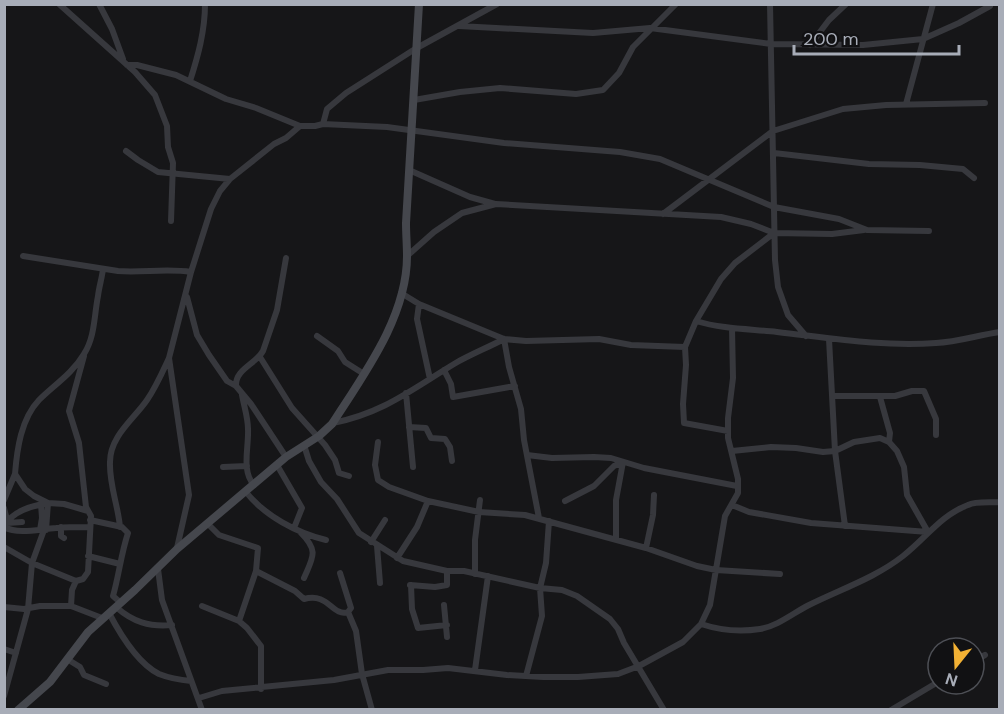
<svg xmlns="http://www.w3.org/2000/svg" width="1004" height="714" font-family="'DM Sans',sans-serif">
<rect width="100%" height="100%" fill="#161618"/>
<g fill="none" stroke-linecap="round" stroke-linejoin="round">
<path stroke="#37383d" stroke-width="6" d="M59 4 135 72 155 95 167 126 168 147 173 163 171 221
M99 4 112 29 123 59
M770 4 775 260 778 287 788 315 806 336
M459 26 593 33 650 28 771 44 863 45 923 39 959 23 990 6
M810 45 829 20 846 4
M127 65H137L176 75 226 99 256 108 300 126
M190 81C198 56 205 31 205 4
M414 100 460 92 500 88 576 94 603 90 619 73 633 47 676 4
M906 104 933 4
M323 124 327 109 346 93 415 49 497 4
M126 151 138 160 158 172 230 179
M774 153 869 164 920 165 963 169 974 178
M409 170 470 197 495 204
M663 214 773 131 843 109 886 105 985 103
M23 256 118 271C142 273 167 268 191 272
M407 256 434 232 462 213 496 204 721 217 751 224 774 233
M401 293 419 304 504 339 526 341 599 339 631 345 685 347
M187 297 197 335 209 355 227 381 236 386 251 404 286 457
M419 304 417 319 430 379
M696 321C722 329 750 329 777 332 830 338 883 347 936 343 958 342 978 335 1000 332
M317 336 338 351 345 362 364 374
M829 339 835 451 845 526
M260 357 292 408 325 445 335 460 339 473 349 476
M444 370 451 384 453 397 515 386
M236 386C235 369 256 364 263 351L277 310 286 258
M406 393 413 467
M242 395C244 406 248 418 248 429 249 447 241 471 254 485
M833 396H895L912 391H924L936 419V435
M880 397 890 433 889 442
M333 423C383 413 411 390 454 364 469 355 487 348 504 339L509 367 521 409 524 440 539 518
M409 427 426 428 431 438 445 439 450 447 452 461
M728 431 684 423 683 404 686 365 685 347 696 321 721 279 735 263 774 233 832 234 864 230
M378 442 375 465 378 480 389 487 428 501 479 512 525 515 646 548 697 566 716 570 780 574
M304 445 309 461 321 482 337 499 359 533 403 561 447 571H464L540 588 562 590 577 596 610 619 618 629 624 643 664 710
M732 451 771 447 796 448 823 452 835 451 854 442 880 438 889 442 897 451 904 467 907 495 928 532
M527 455 552 458 594 457 611 458 644 468 737 486
M277 465 302 508 294 528
M223 467 247 466
M246 492C265 516 297 533 326 540
M4 500 15 474
M565 501 594 486 614 466 623 462
M732 505 749 512 811 523 928 532
M4 508 7 520
M88 511 64 504 48 503 34 496 25 489 15 474C17 449 21 419 39 400 54 385 72 374 84 354 95 337 94 316 98 296 99 287 102 278 103 269
M90 520 122 527 128 533C121 554 119 575 113 596L121 603
M7 523 22 522
M208 524 219 535 258 548 256 571 239 621
M4 526C13 511 31 506 48 503L46 530
M4 527C19 535 39 529 56 528 67 527 78 527 89 527
M61 527V536L64 538
M120 527C118 505 109 484 110 462 110 436 134 419 147 400 156 387 162 373 169 358
M40 530 42 518 41 504
M301 533C319 551 313 557 304 578
M616 539V500L623 462
M371 542 385 520
M377 546 380 583
M4 547 32 563 76 581 72 590 71 606
M177 548 189 495 169 358 191 272 211 209 220 191 230 179 274 144 286 138 300 126H315L323 124 387 127 504 143 620 152 660 159 774 207 839 219 867 230 929 231
M646 548 653 515 654 495
M88 556 120 564
M397 558 417 527 428 501
M158 569 162 600 202 710
M256 571 295 591 304 599C329 592 332 617 348 612
M340 573 351 608 348 612 356 631 362 674 372 710
M475 574V540L480 500
M76 581 83 579 88 572 91 516 86 507 79 443 69 411 84 356
M410 585 435 587 447 585V571
M411 585 412 609 418 628 447 625
M444 605 447 637
M202 606 239 621 247 628 261 646V689
M4 607 24 609 40 606H71L102 618
M116 607C133 622 149 627 172 625
M109 613C120 634 137 663 159 674 169 678 180 680 191 681
M701 624C719 630 740 632 760 629 778 626 793 613 809 605 841 589 875 578 903 556 925 539 941 515 968 505 976 501 990 503 1000 502
M4 649 16 653
M67 659 80 667 84 675 106 684
M974 661 985 655
M475 670 488 576
M526 676 542 616 540 588 546 563 549 521
M4 696 28 609 32 563 44 530
M199 698 222 691 334 680 388 670H423L448 668 507 675 543 677H578L618 674 639 666 683 642 701 624 710 605 725 516 738 493V479L728 438V418L733 378 732 328
M891 710 938 682"/>
<path stroke="#45474d" stroke-width="8" d="M18 710 50 682 88 632 135 590 177 549 286 457 319 436 332 424C364 374 407 317 407 256 407 245 406 234 406 223L419 4"/>
</g>
<rect width="1004" height="714" fill="none" stroke="#a8adb8" stroke-width="12"/>
<g transform="translate(956 666) rotate(198)"><circle r="28" fill="#111113" stroke="#4d4f55" stroke-width="1.5"/>
<path d="M0-4.5L10 22L0 15L-10 22Z" fill="#f2b134"/>
<text y="-9" font-size="16" font-weight="bold" text-anchor="middle" fill="#a8adb8">N</text>
</g>
<path d="M794 45v9h165v-9" fill="none" stroke="#a8adb8" stroke-width="3"/>
<text x="803" y="45" font-size="18" fill="#a8adb8" stroke="#111113" stroke-width="4.5" paint-order="stroke">200 m</text>
</svg>
